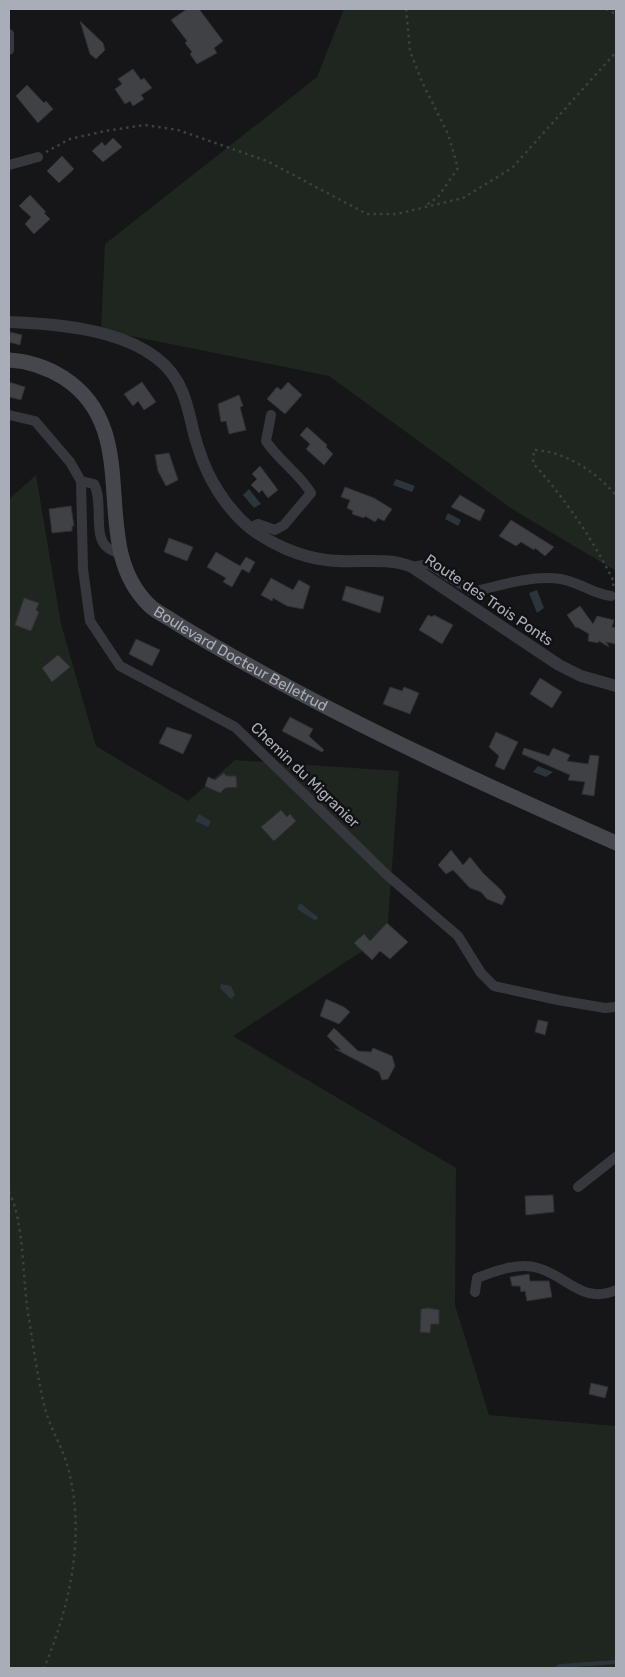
<svg xmlns="http://www.w3.org/2000/svg" width="625" height="1677" font-family="Rubik,sans-serif">
<rect width="100%" height="100%" fill="#161618"/>
<path fill="#1e261f" d="M344 9H616V571L512 509 329 376 101 330 105 244 317 77Z
M36 475 61 624 96 746 188 801 235 760 399 771 387 935 233 1036 456 1168 455 1305 489 1415 616 1426V1668H9V499Z"/>
<path fill="#2c353c" d="M396 479 415 486 412 492 393 485Z
M249 489 261 504 254 508 243 495Z
M448 513 461 520 458 526 445 519Z
M537 590 544 608 537 613 529 593Z
M538 766 553 772 546 777 533 772Z
M199 814 211 821 208 827 195 821Z
M300 903 318 917 316 921 297 909Z
M221 984 231 986 235 995 231 999 220 988Z"/>
<g fill="none" stroke-linecap="round" stroke-linejoin="round">
<path stroke="#2c353c" stroke-width="4" d="M557 1668 560 1666 616 1662"/>
</g>
<path fill="#404145" stroke="#303034" d="M187 9H199L223 41 214 48 217 53 197 64 190 54 192 52 185 43 187 41 171 20Z
M80 21 103 43 105 50 96 59 90 54Z
M133 69 141 80 144 78 152 88 141 95 144 99 133 106 130 101 125 104 115 89 122 84 118 79Z
M27 85 44 103 46 101 53 109 38 123 16 96Z
M113 138 122 147 103 162 92 151 102 142 105 146Z
M62 156 74 169 59 183 47 171Z
M30 195 46 212 44 213 50 219 34 234 25 224 31 217 19 206Z
M10 332 22 335 20 345 9 342Z
M9 382 25 387 21 400 9 397Z
M142 382 156 402 144 410 138 401 133 406 124 394Z
M288 382 302 395 285 414 267 399 277 387 281 390Z
M239 395 243 406 240 407 246 430 229 434 226 421 221 422 218 404Z
M307 427 327 445 326 447 333 454 324 465 306 449 310 444 300 435Z
M169 453 178 480 166 486 158 471 155 455Z
M260 466 278 490 268 498 262 490 259 493 251 485 257 479 252 474Z
M345 487 374 498 392 509 384 521 378 518 375 522 365 516 364 518 352 514 353 511 347 508 350 500 341 497Z
M460 495 485 510 480 521 451 507Z
M71 506 74 526H72V531L52 533 49 509Z
M511 520 554 547 545 556 535 548 534 550 521 542 516 546 499 536Z
M169 538 193 547 187 561 164 552Z
M216 552 240 566 246 557 255 562 249 573 242 569 232 587 223 582 226 578 207 567Z
M271 578 293 590 299 580 310 586 303 609 287 606 273 598 272 601 261 595Z
M346 586 384 597 380 613 342 600Z
M24 598 39 603 36 610 39 612 31 631 15 625Z
M580 606 593 624 597 616 614 620 612 627 616 628V644L606 642 609 647 599 641 598 643 588 641 589 634 577 627 576 628 567 615Z
M428 615 432 617 434 615 453 625 442 644 419 630Z
M136 639 160 650 152 666 129 654Z
M58 655 70 667 52 682 42 668Z
M540 678 562 692 552 708 530 694Z
M390 687 402 691 404 687 419 693 410 714 383 704Z
M290 717 313 729 309 736 324 750 322 752 282 731Z
M167 727 192 735 183 754 159 743Z
M496 732 518 742 504 770 495 766 499 756 489 747Z
M524 748 549 756 553 748 570 755 567 761 588 764 590 755 599 756 594 796 582 794 585 782 568 780 570 775 522 754Z
M224 773 226 776H236L237 787 225 788 220 793 205 786 208 777 215 780Z
M281 810 287 817 290 814 296 821 274 841 261 827Z
M451 850 463 865 470 857 483 873 501 890 506 897 502 905 487 899 481 892 470 888 453 870 446 874 438 865Z
M387 923 408 942 390 959 380 951 372 960 354 943 364 934 370 941Z
M326 999 344 1007 350 1012 339 1024 320 1016Z
M538 1020 548 1022 545 1035 535 1032Z
M334 1028 358 1051 371 1052 373 1048 392 1056 395 1066 388 1079 382 1080 379 1072 335 1049 341 1050 327 1036Z
M553 1195 554 1212 526 1215 525 1196Z
M529 1274 530 1281H549L552 1297 527 1301 525 1291 521 1292 520 1286H512L510 1277Z
M428 1308 439 1310V1324H431L430 1333 420 1332 421 1309Z
M591 1383 608 1387 605 1398 589 1394Z"/>
<g fill="none" stroke-linecap="round" stroke-linejoin="round">
<path stroke="#3d3f44" stroke-width="2.5" stroke-dasharray="2.5 4" stroke-linecap="butt" d="M406 9 410 51 422 82 448 134 458 168 438 197 425 206
M606 9 616 14
M46 152 70 139 105 131 145 125 178 130 267 161 367 214H397L463 198 512 168 616 52
M613 586 614 582C592 538 566 500 533 463L534 450C567 452 594 471 616 495
M9 1192C25 1223 22 1282 29 1319 34 1350 38 1382 46 1412 52 1431 63 1449 68 1468 86 1535 70 1606 44 1668"/>
<path stroke="#37383d" stroke-width="10" d="M9 34V50
M9 165 38 157
M9 415 35 421 70 462 81 481 94 484C104 502 92 537 108 548 112 551 118 553 122 555
M81 481 83 569 90 621 120 666 235 727 387 875 458 936 481 973 494 986 558 1000 605 1008 616 1007
M250 528 258 524 275 530 284 525 311 493C299 473 279 461 266 441L271 415
M412 567 429 564 473 592C501 585 532 575 561 579 579 582 593 594 611 596
M578 1187 616 1157
M475 1292 477 1278C495 1271 518 1262 538 1268 567 1276 583 1305 616 1290"/>
<path stroke="#37383d" stroke-width="12" d="M9 322C65 324 158 331 182 391 190 410 192 431 199 450 208 479 226 508 250 528 271 544 300 557 326 560 355 564 385 556 412 567L559 665 581 676 616 686"/>
<path stroke="#45474d" stroke-width="15" id="s1" d="M9 360C28 361 48 368 64 378 147 432 85 543 149 605 155 611 163 615 170 619 196 636 223 651 250 666 368 732 492 788 616 843"/>
</g>
<g text-anchor="middle" dominant-baseline="central" stroke-width="5" stroke-linejoin="round" paint-order="stroke">
<g font-size="15" fill="#a8adb8" stroke="#111113">
<text transform="translate(489 600) rotate(34)">Route des Trois Ponts</text>
<text stroke="none"><textPath href="#s1" startOffset="416">Boulevard Docteur Belletrud</textPath></text>
<text transform="translate(305 775) rotate(44)">Chemin du Migranier</text>
</g>
</g>
<rect width="625" height="1677" fill="none" stroke="#a8adb8" stroke-width="20"/>
</svg>
